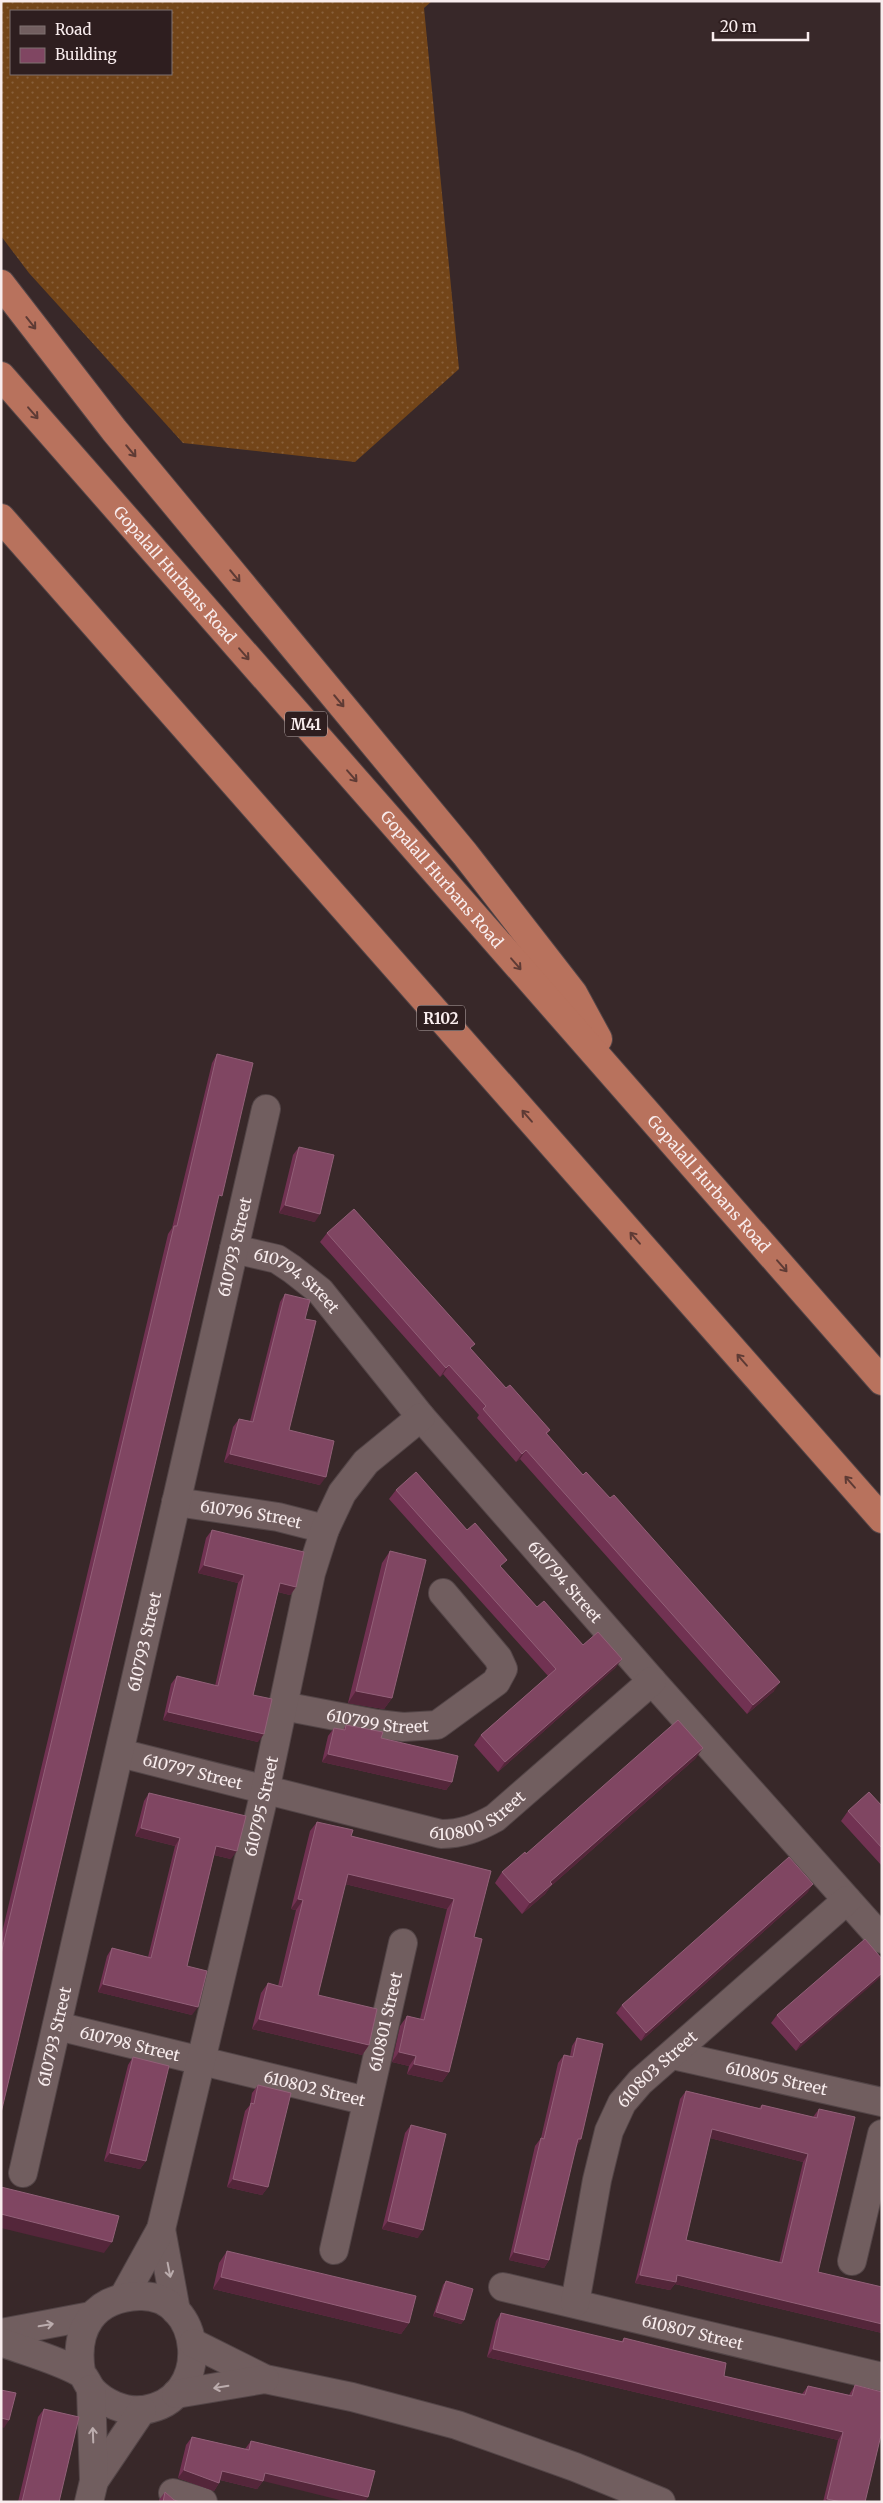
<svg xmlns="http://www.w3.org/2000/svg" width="883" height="2503" font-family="Merriweather,serif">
<defs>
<pattern id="grass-dots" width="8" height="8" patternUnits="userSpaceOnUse" patternTransform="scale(1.25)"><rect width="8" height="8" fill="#734519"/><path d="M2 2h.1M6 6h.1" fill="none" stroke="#88603b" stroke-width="1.8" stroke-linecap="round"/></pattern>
</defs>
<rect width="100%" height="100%" fill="#382829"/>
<path fill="url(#grass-dots)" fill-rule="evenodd" d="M1 1H432L424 8 459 369 355 462 183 443 29 273 1 236ZM11 11H171V74H11Z"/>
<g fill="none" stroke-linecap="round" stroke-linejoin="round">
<g stroke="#534547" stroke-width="30">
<g id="minor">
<path id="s1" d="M234 1249 277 1259 292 1269 320 1291 421 1417 652 1681 882 1939"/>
<path id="s2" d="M176 1502 278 1517 325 1529"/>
<path id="s3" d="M283 1706 377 1724 403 1727 437 1725 496 1682 503 1669 498 1658 443 1593"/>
<path id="s4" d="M120 1753 441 1834C462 1834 477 1828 495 1818L652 1681"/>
<path id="s5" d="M57 2026 367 2101"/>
<path id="s6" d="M673 2055 882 2102"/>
<path id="s7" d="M23 2173 266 1109"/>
<path d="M161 2229 176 2311"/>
<path id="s8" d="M334 2250 403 1943"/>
<path d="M852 2261 882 2134"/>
<path id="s9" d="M503 2287 882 2377"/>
<path id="s10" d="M124 2296 161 2229 265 1791 311 1573 325 1529 342 1493 366 1462 421 1417"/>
<path id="s11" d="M575 2303 597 2180 609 2131 622 2103 640 2082 847 1900"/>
<path d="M1 2333 91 2316"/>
<path d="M1 2342C27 2352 55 2359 79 2372 85 2375 87 2384 92 2390 104 2403 124 2412 143 2410 215 2400 203 2293 139 2296 93 2298 74 2329 81 2372"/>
<path d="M193 2343 265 2379 352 2397 457 2425 575 2467 661 2502"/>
<path d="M176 2394 265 2379"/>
<path d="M94 2481 142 2410"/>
<path d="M173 2493 203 2502"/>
<path d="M89 2502 94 2481 91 2389"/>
</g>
</g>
<g stroke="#534547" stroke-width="30">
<g id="highway">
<path d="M1 284 114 430 465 854 573 993 598 1039"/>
<path id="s12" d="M1 376 882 1381"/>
<path d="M1 518 882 1519"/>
</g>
</g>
<use href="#minor" stroke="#715e5f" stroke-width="28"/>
<use href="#highway" stroke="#b8725d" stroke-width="28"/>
</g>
<path fill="#713252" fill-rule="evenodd" d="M217 1054V1203L1 2113V1937L168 1234 172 1228 212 1063Z
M299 1147 315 1222 279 1213 293 1155Z
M327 1233 471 1349 506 1388 550 1430 547 1434 774 1691 747 1714 520 1459 516 1462 477 1418 479 1415 443 1374 440 1377 320 1242Z
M285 1294 305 1319 289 1430 320 1485 224 1462 233 1427 239 1419 250 1421 280 1302Z
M396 1490 467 1530 537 1607 583 1645 622 1659 615 1668 498 1772 474 1745 481 1735 548 1676 389 1499Z
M212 1530 296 1587 290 1595 278 1592 253 1695 258 1742 163 1720 171 1684 177 1676 215 1686 238 1583 198 1573 206 1538Z
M390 1551 392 1698 384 1709 348 1703 382 1563Z
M346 1725 381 1738 452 1782 446 1790 322 1762 328 1736 334 1728 343 1730Z
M696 1758 551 1886 545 1894 522 1914 495 1883 502 1872 526 1854Z
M149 1793 231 1859 214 1855 187 1966 192 2015 98 1992 107 1956 112 1948 148 1957 175 1846 135 1836 144 1801Z
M882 1806V1866L841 1821 848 1811Z
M317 1822 351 1836 491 1871 474 1937 449 2072 442 2082 407 2074 409 2066 392 2062 400 2026 407 2016 420 2019 447 1909 345 1884 318 1995 369 2045 362 2055 252 2029 261 1993 268 1983 278 1986 296 1910 291 1909 310 1831Z
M808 1892 641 2041 616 2013 622 2005Z
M882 1959 796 2051 771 2023 777 2015Z
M577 2038 581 2139 576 2147 549 2260 544 2268 509 2260 535 2146 541 2138 558 2063 564 2055 570 2056 572 2046Z
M133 2057 146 2161 140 2169 104 2161 128 2065Z
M258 2085 268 2187 262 2195 227 2187 245 2111 250 2105 252 2093Z
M686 2091 759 2108 762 2105 813 2117 819 2109 818 2272 882 2287V2333L675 2284 670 2290 635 2283 680 2099ZM710 2138 803 2162 779 2263 686 2240Z
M411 2125 418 2238 382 2229 405 2133Z
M227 2251 409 2323 401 2334 213 2289 219 2263Z
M446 2281 464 2320 461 2324 433 2316 443 2285Z
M501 2313 621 2342 624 2338 724 2376 802 2394 808 2386 849 2395 855 2385 865 2502H823L838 2440 487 2357 496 2321Z
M44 2409 59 2502H18L38 2417Z
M192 2437 245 2449 251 2441 263 2481 257 2489 220 2480 219 2483 214 2491 178 2478 186 2445Z
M165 2492 174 2500 180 2502H159V2500Z"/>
<path fill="#54263a" d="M285 1205 320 1214 315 1222 279 1213Z
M449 1365 443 1374 440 1377 446 1368Z
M526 1450 520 1459 516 1462 522 1454Z
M230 1454 326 1477 320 1485 224 1462Z
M204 1565 244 1575 238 1583 198 1573Z
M280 1583 296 1587 290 1595 274 1591Z
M622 1659 615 1668 498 1772 505 1762Z
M780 1682 774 1691 747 1714 753 1705Z
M356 1691 392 1698 384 1709 348 1703Z
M168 1712 264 1734 258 1742 163 1720Z
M703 1748 696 1758 551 1886 545 1894 522 1914 530 1903 550 1882Z
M328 1754 452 1782 446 1790 322 1762Z
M141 1828 180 1838 175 1846 135 1836Z
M216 1846 237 1851 231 1859 210 1854Z
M348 1874 454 1899 447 1909 341 1883Z
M813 1884 808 1892 641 2041 646 2033Z
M298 1899 303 1900 296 1910 291 1909Z
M882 1973V1976L796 2051 801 2043Z
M103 1984 198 2007 192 2015 98 1992Z
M259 2019 369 2045 362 2055 252 2029Z
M399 2052 416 2056 409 2066 392 2062Z
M414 2064 449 2072 442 2082 407 2074Z
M712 2129 808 2154 803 2162 706 2137Z
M578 2139H581L576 2147Z
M110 2153 146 2161 140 2169 104 2161Z
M233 2179 268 2187 262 2195 227 2187Z
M1 2214 112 2242 104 2253 1 2228Z
M388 2221 423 2230 418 2238 382 2229Z
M514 2252 549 2260 544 2268 509 2260Z
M640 2275H677L882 2324V2333L675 2284 670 2290 635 2283Z
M221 2277 409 2323 401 2334 213 2289Z
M436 2312 464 2320 461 2324 433 2316Z
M493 2349 843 2432 838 2440 487 2357Z
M1 2418 9 2420 4 2428 1 2427Z
M184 2470 219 2483 214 2491 178 2478Z
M222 2471 265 2473 368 2497 365 2502H348L263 2481 257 2489 216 2479Z
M827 2499 841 2502H825Z"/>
<path fill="#804662" stroke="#926078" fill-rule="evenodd" d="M217 1054 253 1063 222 1196 219 1195 1 2113V1954L174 1226H177Z
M299 1147 334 1155 320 1214 285 1205Z
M354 1209 475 1344 470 1348 506 1388 510 1385 550 1430 546 1433 583 1475 586 1472 610 1498 614 1495 780 1682 753 1705 526 1450 522 1454 483 1409 486 1406 449 1365 446 1368 327 1233Z
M285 1294 310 1300 305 1319 316 1321 289 1430 334 1441 326 1477 230 1454 239 1419 253 1422Z
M416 1472 467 1530 475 1523 507 1560 500 1566 537 1607 544 1601 583 1645 598 1632 622 1659 505 1762 481 1735 556 1669 396 1490Z
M212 1530 304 1552 296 1587 280 1583 253 1695 272 1699 264 1734 168 1712 177 1676 218 1686 244 1575 204 1565Z
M390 1551 426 1560 392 1698 356 1691Z
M678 1720 703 1748 550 1882 552 1884 530 1903 502 1872 525 1852 526 1854Z
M346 1725 383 1732 381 1738 458 1756 452 1782 328 1754 334 1728 345 1730Z
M869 1792 882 1806V1848L848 1811Z
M149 1793 246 1816 237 1851 216 1846 187 1966 207 1971 198 2007 103 1984 112 1948 151 1958 180 1838 141 1828Z
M317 1822 353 1830 351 1836 491 1871 474 1937 482 1939 449 2072 414 2064 416 2056 399 2052 407 2016 424 2020 454 1899 348 1874 318 1995 377 2009 369 2045 259 2019 268 1983 282 1987 303 1900 298 1899Z
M789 1857 813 1884 646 2033 622 2005Z
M865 1939 882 1959V1973L801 2043 777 2015Z
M577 2038 603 2044 581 2139H578L549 2260 514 2252 541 2138 544 2139 564 2055 573 2057Z
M133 2057 169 2066 146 2161 110 2153Z
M258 2085 291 2093 268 2187 233 2179 251 2103 254 2104Z
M686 2091 761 2109 762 2105 817 2118 819 2109 855 2117 818 2272 882 2287V2324L677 2275 676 2282 640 2275ZM712 2129 808 2154 782 2263 686 2240Z
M411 2125 446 2134 423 2230 388 2221Z
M1 2187 119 2216 112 2242 1 2214Z
M227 2251 416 2296 409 2323 221 2277Z
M446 2281 473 2289 464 2320 436 2312Z
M501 2313 623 2342 624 2338 726 2363 724 2376 805 2395 808 2386 852 2396 855 2385 882 2392V2431L865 2502H841L827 2499 843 2432 493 2349Z
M1 2390 16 2393 9 2420 1 2418Z
M44 2409 79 2417 59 2502H22Z
M192 2437 249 2450 251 2441 375 2471 368 2497 265 2473 263 2481 222 2471 219 2483 184 2470Z
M165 2492 174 2500 180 2502H163Z"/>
<defs><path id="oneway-shaft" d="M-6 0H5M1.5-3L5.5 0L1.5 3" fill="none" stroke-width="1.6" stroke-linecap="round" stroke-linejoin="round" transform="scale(1.25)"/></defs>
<g stroke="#5e3b35">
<use href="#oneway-shaft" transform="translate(31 323) rotate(52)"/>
<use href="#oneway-shaft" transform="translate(33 413) rotate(49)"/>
<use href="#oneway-shaft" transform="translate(131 451) rotate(50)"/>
<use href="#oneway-shaft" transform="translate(235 576) rotate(50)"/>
<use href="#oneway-shaft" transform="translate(244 654) rotate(49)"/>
<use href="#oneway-shaft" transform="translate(339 701) rotate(50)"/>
<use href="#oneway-shaft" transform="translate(352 776) rotate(49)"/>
<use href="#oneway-shaft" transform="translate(516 964) rotate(49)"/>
<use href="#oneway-shaft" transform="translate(527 1116) rotate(-131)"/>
<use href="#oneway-shaft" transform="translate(635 1238) rotate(-131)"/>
<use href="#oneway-shaft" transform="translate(782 1266) rotate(49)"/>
<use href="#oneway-shaft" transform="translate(742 1360) rotate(-131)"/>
<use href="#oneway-shaft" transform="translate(850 1482) rotate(-131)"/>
</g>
<g stroke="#bbacad">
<use href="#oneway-shaft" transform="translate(169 2270) rotate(79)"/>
<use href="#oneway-shaft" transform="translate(46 2325) rotate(-10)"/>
<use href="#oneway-shaft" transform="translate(221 2387) rotate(171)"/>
<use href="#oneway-shaft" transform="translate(93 2435) rotate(-92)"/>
</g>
<g text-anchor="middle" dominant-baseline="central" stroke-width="4" stroke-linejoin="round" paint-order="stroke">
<g fill="#2e1e1f" stroke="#bbaeaf" stroke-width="1">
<rect x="285" y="711.5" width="42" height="25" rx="4"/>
<rect x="417" y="1005.5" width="48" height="25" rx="4"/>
</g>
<g font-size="15" font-weight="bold" fill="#f8eced">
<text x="306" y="724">M41</text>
<text x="441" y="1018">R102</text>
</g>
<g font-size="16" fill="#f8eced" stroke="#2e1e1f">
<text stroke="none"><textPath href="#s12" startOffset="264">Gopalall Hurbans Road</textPath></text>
<text stroke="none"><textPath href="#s12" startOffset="669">Gopalall Hurbans Road</textPath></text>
<text stroke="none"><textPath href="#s12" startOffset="1074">Gopalall Hurbans Road</textPath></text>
<text stroke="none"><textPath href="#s7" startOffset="950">610793 Street</textPath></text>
<text stroke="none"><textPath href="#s1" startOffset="72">610794 Street</textPath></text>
<text stroke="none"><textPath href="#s2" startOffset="76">610796 Street</textPath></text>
<text stroke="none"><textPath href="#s1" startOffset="478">610794 Street</textPath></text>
<text stroke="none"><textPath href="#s7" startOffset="545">610793 Street</textPath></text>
<text stroke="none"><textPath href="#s3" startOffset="96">610799 Street</textPath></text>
<text stroke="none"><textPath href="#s4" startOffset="75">610797 Street</textPath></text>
<text stroke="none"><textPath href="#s10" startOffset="511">610795 Street</textPath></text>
<text stroke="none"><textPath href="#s4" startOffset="372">610800 Street</textPath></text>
<text stroke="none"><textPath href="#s8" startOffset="234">610801 Street</textPath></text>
<text stroke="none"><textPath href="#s7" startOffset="140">610793 Street</textPath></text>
<text stroke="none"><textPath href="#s5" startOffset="75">610798 Street</textPath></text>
<text stroke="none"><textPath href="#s11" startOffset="255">610803 Street</textPath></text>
<text stroke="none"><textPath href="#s6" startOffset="106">610805 Street</textPath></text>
<text stroke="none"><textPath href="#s5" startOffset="265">610802 Street</textPath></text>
<text stroke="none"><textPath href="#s9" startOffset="195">610807 Street</textPath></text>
</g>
</g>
<rect width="883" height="2503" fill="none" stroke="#f8eced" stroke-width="5"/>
<rect x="10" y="10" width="162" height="65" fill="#2e1e1f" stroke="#7f7071"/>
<rect x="20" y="26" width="25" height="8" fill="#715e5f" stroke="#7f7071"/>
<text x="55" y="35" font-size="15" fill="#f8eced">Road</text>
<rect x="20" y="48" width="25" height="15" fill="#804662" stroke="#7f7071"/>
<text x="55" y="60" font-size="15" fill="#f8eced">Building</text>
<path d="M713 32v8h95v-8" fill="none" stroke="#f8eced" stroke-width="2.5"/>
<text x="720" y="32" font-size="15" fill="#f8eced" stroke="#2e1e1f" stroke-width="4" paint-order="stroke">20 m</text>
</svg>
